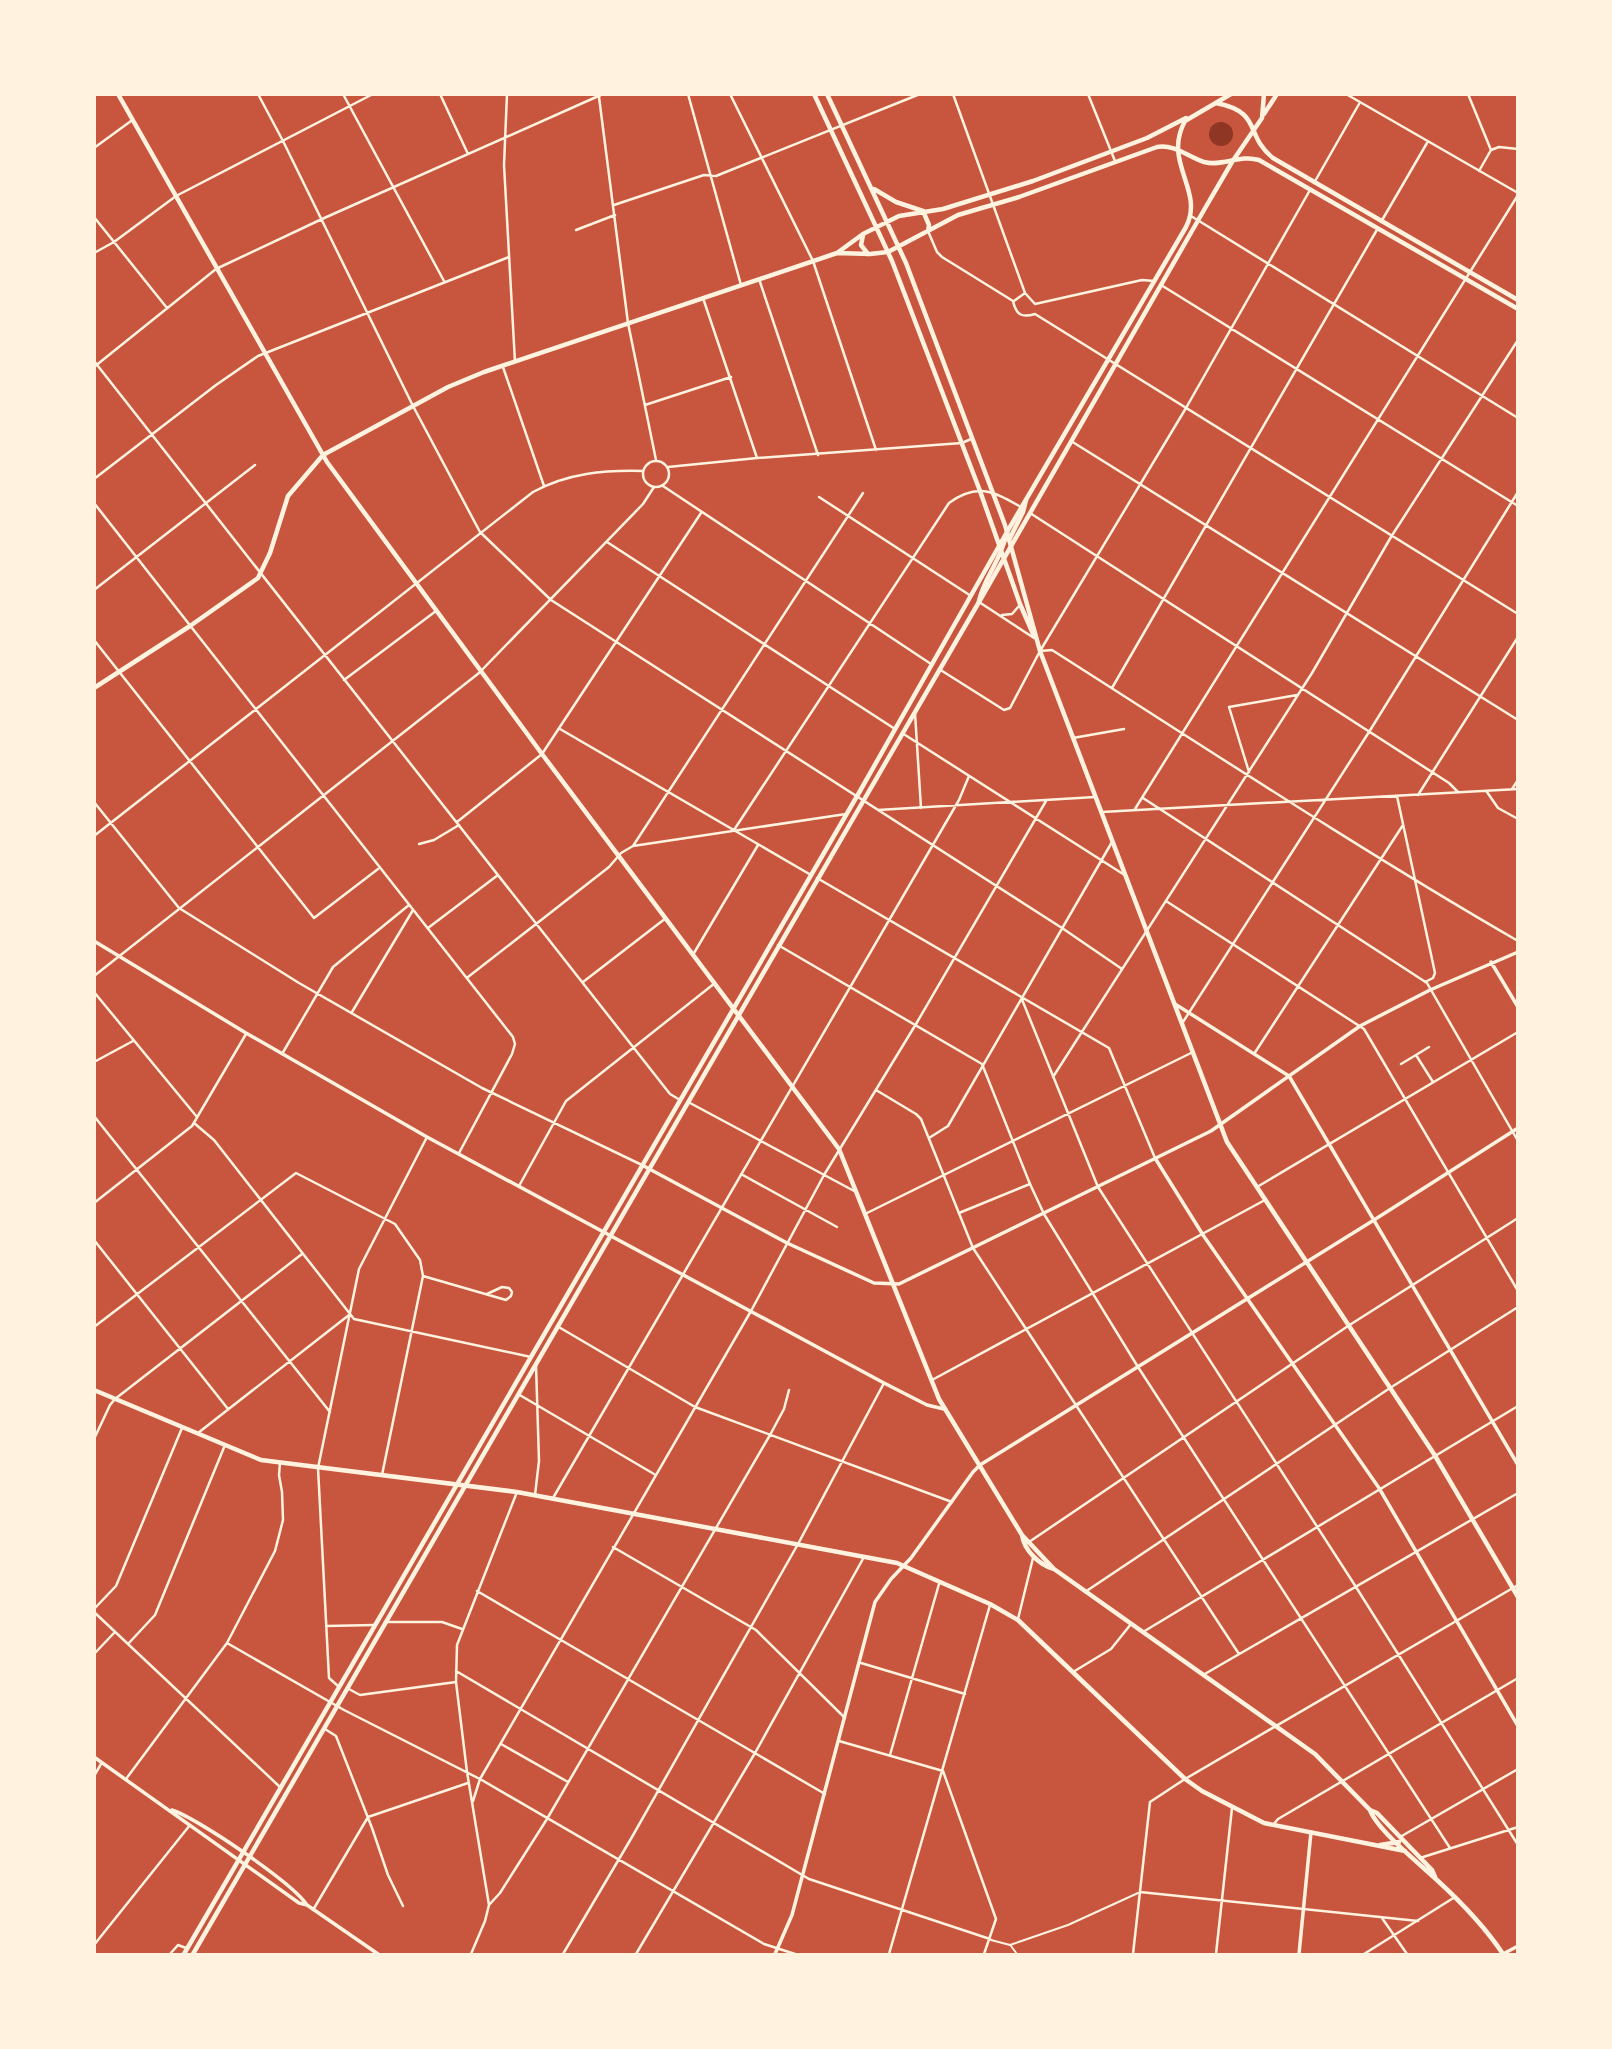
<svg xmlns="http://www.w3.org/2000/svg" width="1612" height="2049" font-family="'Sofia Sans Condensed',sans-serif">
<rect width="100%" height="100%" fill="#c8553d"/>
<path fill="#8f3625" d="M1209 134a12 12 0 1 1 24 0a12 12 0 1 1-24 0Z"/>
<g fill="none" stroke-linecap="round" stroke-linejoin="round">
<path stroke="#fff3e0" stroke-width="2" d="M991 1940 1010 1945 1068 1925 1138 1893
M1011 1946 1017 1954"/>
<path stroke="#fff3e0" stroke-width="2.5" d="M959 1213 1030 1184"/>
<path stroke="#fff3e0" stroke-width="2.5" d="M258 94 283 141 413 406 480 532 551 600 1062 928 1122 969
M343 94 444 281
M440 94 468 154
M507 94 504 165 515 362
M688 94 741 285
M730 94 813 261 876 450
M953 94 1025 293 1035 304
M1088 94 1115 161
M1346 94 1518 193
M1468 94 1491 150 1479 171
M599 97 628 323 656 460
M94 148 131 121
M1491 150 1499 147 1518 149
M1314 183 1359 104
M614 205 704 175 716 176 920 94
M1191 216 1518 418
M94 217 167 308
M1381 222 1427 143
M576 230 615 215
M928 231 937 252 942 257 1013 301C1016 315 1022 318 1035 314L1518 614
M94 253 114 242 176 196 373 94
M759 279 818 455
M1161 285 1518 506
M703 298 757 458
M1014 301 1025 293
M1035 304 1142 280 1154 281
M94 361 670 1094 680 1100
M94 367 216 269 322 219 603 94
M503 367 544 486
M645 405 731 377
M1071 441 1518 720
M643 474a13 13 0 1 1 26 0a13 13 0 1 1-26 0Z
M668 467 757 458 962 443 971 439
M94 479 216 385 258 356 509 257
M663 486 931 664
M819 497 971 596
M94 503 513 1037 515 1044 512 1054 459 1153
M1030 513 1449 783 1458 792
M607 542 895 729
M94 590 255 465
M979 602 1034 638
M1002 615 1012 614 1019 606
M94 640 314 918 378 869
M1040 651 1052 650C1206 748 1359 849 1518 941
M939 669 1004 710 1010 708 1040 651 1186 408 1310 190
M344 680 436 611
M1112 688 1378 228
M915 713 921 808
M560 729 811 875
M902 733 1123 874
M1073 738 1124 729
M1249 772 1229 707 1297 695
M1512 789 1518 780
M1487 792 1498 808 1518 819
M1418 795 1518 637
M1397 796 1435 973 1433 978 1425 982
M1143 798 1427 983 1518 1141
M94 802 179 908 299 983 482 1088 642 1165
M1135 809 1518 195
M878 810 1095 797
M1102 812 1518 789
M457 822 542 754 701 513
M734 830 949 503C978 482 994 492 1021 507
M94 836 533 492C568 473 604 470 643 471
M419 844 434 840 459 825
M633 846 863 493
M817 878 1109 1048 1155 1158
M1166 901 1364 1029 1518 1291
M428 928 498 875
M778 945 982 1064 1030 1184 1044 1214 1138 1367 1450 1848
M694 953 758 845
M94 976 479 673 643 504 654 487
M468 977 609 867 621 853 633 846 846 814
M583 982 666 918
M94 992 197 1117
M1021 997 1098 1187 1356 1587 1518 1845
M352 1012 413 910
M1183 1022 1369 732 1518 492
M282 1054 333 967 409 905
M1254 1054 1403 825
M1416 1055 1429 1047
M94 1062 133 1041
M1401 1064 1416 1055 1433 1082
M1053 1077 1312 673 1391 537 1518 340
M876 1090 916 1114 921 1119 973 1248 1239 1654
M690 1103 856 1192
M94 1116 330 1412
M194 1123 214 1140 354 1319 531 1357
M929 1138 948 1126 1112 842
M741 1174 837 1227
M519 1186 566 1101 715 983
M1257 1187 1518 1032
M94 1203 192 1126 246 1034
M865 1214 1191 1053
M94 1240 228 1409
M557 1326 695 1407 952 1502
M94 1327 296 1173 395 1224 420 1260 423 1276 506 1300 511 1296 512 1292 509 1288 502 1287 487 1294
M932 1380 1265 1200
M518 1394 654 1474
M198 1433 349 1315
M94 1439 110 1405 115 1399 302 1254
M382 1475 423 1276
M535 1495 539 1461 536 1365
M553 1498 959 800 969 776
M1029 1542 1348 1326 1518 1218
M613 1547 756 1630 845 1718
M477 1591 825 1794
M1085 1592 1390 1388 1518 1307
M94 1609 116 1586 182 1428
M94 1612 281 1788
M1018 1619 1033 1558
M385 1622H442L462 1629
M326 1626 375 1625
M1143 1632 1518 1406
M227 1643 344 1710 480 1779 764 1944 795 1954
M128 1644 155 1615 225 1445
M94 1654 114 1633
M861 1663 965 1694
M456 1671 809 1879 990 1939
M1073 1672 1111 1649 1131 1624
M1203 1675 1518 1493
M338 1686 329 1678 318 1468 359 1269 427 1137
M347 1688 360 1695 456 1682
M325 1729 336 1736 372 1828 388 1875 403 1906
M839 1741 943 1771 996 1919 984 1954
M501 1744 568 1782
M890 1755 939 1584
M94 1776 101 1764
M126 1779 227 1643 275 1551 283 1520 282 1492 279 1475 280 1463
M473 1801 480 1779 751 1311 824 1175 916 1024 1046 801
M1273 1825 1278 1819 1518 1678
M1400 1837 1518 1769
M1420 1858 1518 1827
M1140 1892 1418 1921
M489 1905 500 1893 547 1819 770 1435 784 1409 789 1390
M313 1910 368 1817 468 1783
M1382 1918 1407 1954
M94 1945 190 1825
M170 1954 178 1945 186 1948
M471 1954 485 1921 489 1905 467 1772 456 1682 457 1645 517 1492
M563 1954 632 1837 798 1544 884 1383
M636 1954 755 1753 864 1557
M889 1954 990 1605
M1133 1954 1150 1802 1185 1779 1518 1585
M1216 1954 1232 1808
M1364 1954 1455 1897"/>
<path stroke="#fff3e0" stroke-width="3.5" d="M94 941 246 1033 427 1137 884 1383 927 1405 944 1409
M1491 962 1518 1007
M1175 1004 1289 1076 1518 1465
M1155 1158 1203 1235 1379 1488 1518 1726
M642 1165 787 1243 874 1283 899 1284 1211 1131 1360 1026 1430 990 1518 952
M94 1757 299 1903 307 1905 378 1954
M172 1810C197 1818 293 1883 307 1905
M775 1954 792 1915 875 1602 891 1579 911 1558 973 1472 980 1465 1374 1220 1518 1128
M1299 1954 1311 1832
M1503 1954 1518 1946"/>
<path stroke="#fff3e0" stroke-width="4.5" d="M118 94 327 462 542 754 839 1149 939 1399 1022 1535C1024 1550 1039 1565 1054 1569L1315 1754 1370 1810C1377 1830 1421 1865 1438 1881 1462 1903 1485 1927 1503 1954
M814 94 892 261 980 491 1020 604 1034 636
M827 94 906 263 1005 525 1040 651 1227 1142 1434 1454 1518 1597
M1216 103C1263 112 1244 135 1273 158L1518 300
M1264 114 1277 94
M874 189 896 202 923 211 929 225 928 231
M863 235 861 245 868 254
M837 253 863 234 899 216 943 209 1033 181 1147 138 1186 118
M1009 540 1023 512 1026 500
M979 601C984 577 1002 559 1006 535
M94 688 190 626 258 578 270 553 288 496 323 455 448 387 484 372 837 253 870 254 888 252 958 215 1019 197 1157 147C1175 144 1188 157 1204 162 1223 167 1240 154 1259 160L1518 309
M94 1390 261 1460 517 1492 897 1563 990 1604 1018 1620 1185 1779 1202 1791 1264 1823 1405 1851
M1022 1535 1053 1568
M1370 1810 1377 1813 1432 1870 1435 1877
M1380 1845 1399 1842"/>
<path stroke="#fff3e0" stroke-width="4.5" d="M184 1954 860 791 1007 532 1186 227C1205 190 1162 163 1185 121L1231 94
M193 1954 979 602 1204 210 1232 162 1262 118 1264 94"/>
</g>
<rect width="1612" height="2049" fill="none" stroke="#fff3e0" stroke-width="192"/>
</svg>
